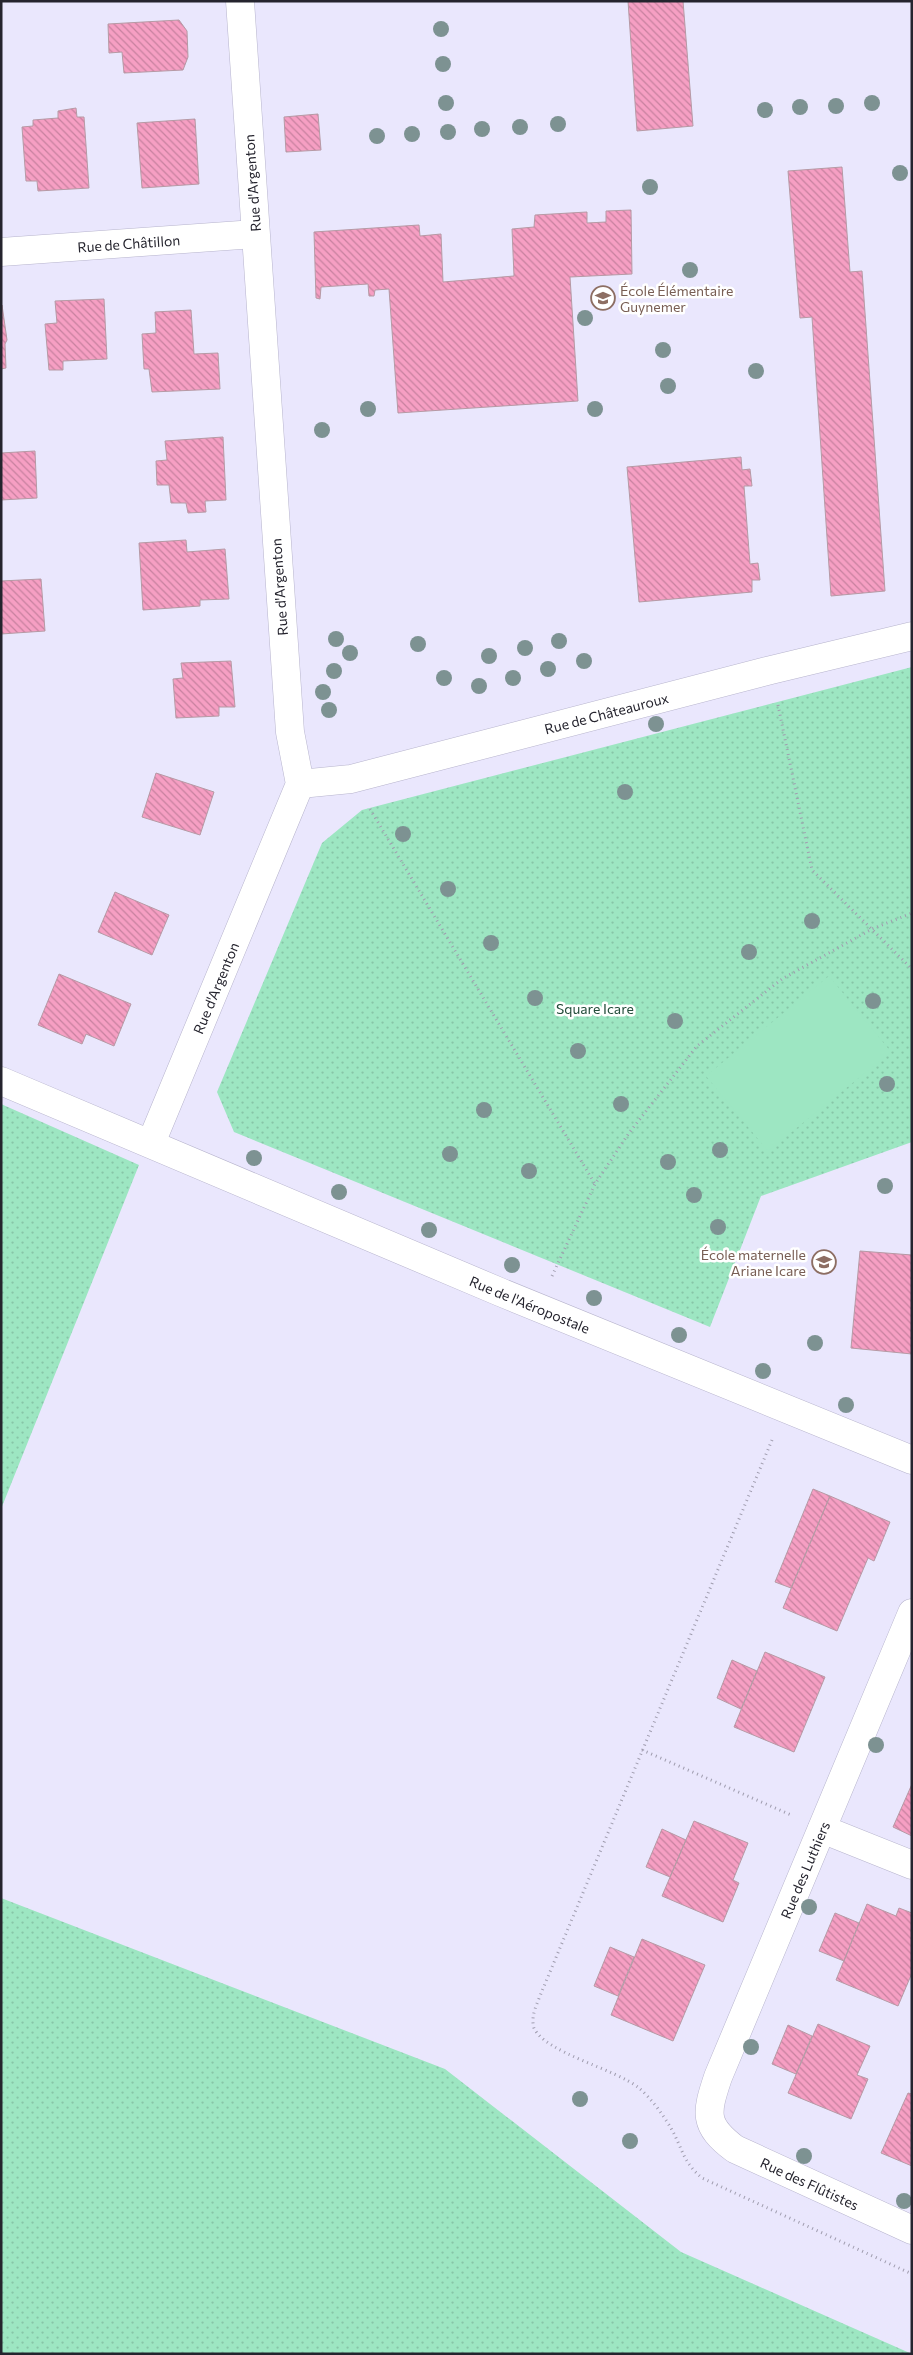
<svg xmlns="http://www.w3.org/2000/svg" width="913" height="2355" font-family="Commissioner,sans-serif">
<defs>
<pattern id="grass-dots" width="8" height="8" patternUnits="userSpaceOnUse" patternTransform="scale(1.25)"><rect width="8" height="8" fill="#9de6c2"/><path d="M2 2h.1M6 6h.1" fill="none" stroke="#87c5a7" stroke-width="1.8" stroke-linecap="round"/></pattern>
<pattern id="building-back-hatch" width="6" height="6" patternUnits="userSpaceOnUse" patternTransform="scale(1.25)"><rect width="6" height="6" fill="#f69fc3"/><path d="M-1 5l2 2M0 0l6 6M5-1l2 2" fill="none" stroke="#c7819f"/></pattern>
</defs>
<rect width="100%" height="100%" fill="#eae7fd"/>
<path fill="url(#grass-dots)" d="M912 667V1142L761 1196 710 1327 234 1132 217 1092 322 843 362 810Z
M1 1104 139 1165 1 1509Z
M1 1898 445 2069 681 2252 912 2354H1Z"/>
<path fill="#9de6c2" d="M829 976 891 1052 768 1151 706 1076Z"/>
<path fill="url(#building-back-hatch)" stroke="#b69aa5" d="M628 1H683L693 126 637 131Z
M179 20 187 31 188 57 183 70 124 73 122 52 109 53 108 24Z
M76 108 77 117H84L89 188 38 191 37 181H26L22 127 33 126V120L58 118V111Z
M318 114 321 150 286 152 284 117Z
M195 119 199 184 142 188 137 123Z
M842 167 850 272 862 271 885 591 831 596 812 317 800 318 788 171Z
M631 210 632 274 570 277 578 401 398 413 389 289 375 290 374 296H369L368 284 321 287 320 299 316 298 314 232 419 225 420 236 441 234 443 282 514 276 512 229 534 227 535 215 587 212V223L606 222V211Z
M104 299 107 359 63 361V370H49L45 324 57 323 55 301Z
M2 305 7 340 5 344 6 368 1 369Z
M191 310 194 354 218 353 220 389 152 392 149 369H144L142 334 156 333 155 312Z
M223 437 226 500 205 501 206 512 188 513 186 503H171L169 485H157L156 461 167 460 165 441Z
M35 451 37 498 1 500V453Z
M741 457 742 470 750 469 752 486H744L750 564 758 563 760 580H752V592L639 602 627 467Z
M186 540 187 552 225 549 229 599 200 600V606L143 610 139 543Z
M41 579 45 631 1 634V581Z
M231 661 235 707H219V716L176 718 173 679 183 678 181 663Z
M156 773 214 792 200 835 142 817Z
M115 892 169 915 152 955 98 932Z
M59 974 131 1004 114 1046 86 1034 82 1044 38 1025Z
M860 1251 912 1255V1354L851 1348Z
M813 1489 830 1496 791 1588 775 1582Z
M830 1496 890 1522 874 1561 868 1558 837 1631 783 1608Z
M765 1652 825 1677 794 1752 734 1727Z
M732 1660 757 1671 741 1709 717 1698Z
M912 1784V1836L893 1827Z
M694 1821 748 1843 733 1880 739 1883 723 1922 662 1896Z
M662 1829 686 1840 670 1877 646 1867Z
M867 1904 896 1916 899 1908 912 1913V1973L898 2006 836 1980Z
M835 1913 859 1923 844 1961 819 1951Z
M642 1939 705 1965 673 2041 611 2015Z
M610 1947 634 1957 618 1996 594 1986Z
M818 2024 870 2046 857 2075 868 2079 851 2119 788 2093Z
M788 2025 812 2036 796 2074 772 2064Z
M908 2093 912 2094V2166L881 2153Z"/>
<g fill="none" stroke-linecap="round" stroke-linejoin="round">
<g stroke="#b7b4cd" stroke-width="29">
<g id="minor">
<path id="s1" d="M1 252 255 234"/>
<path id="s2" d="M300 784 351 779 771 670 912 636"/>
<path id="s3" d="M1 1081 500 1292 912 1460"/>
<path id="s4" d="M151 1143 300 784 290 732 240 1"/>
<path id="s5" d="M912 1613 718 2077C706 2113 703 2125 735 2149L912 2230"/>
<path d="M822 1829 912 1865"/>
</g>
</g>
<path stroke="#a09daf" stroke-width="3" stroke-dasharray="1 4" stroke-linecap="butt" d="M778 705 812 870 912 969
M370 809 595 1184
M552 1276 595 1184 629 1133 697 1046 782 979 872 929 912 913
M772 1440 542 1991C538 2002 530 2016 534 2028 545 2053 616 2069 639 2088 651 2098 664 2116 672 2130 683 2150 683 2162 702 2178L912 2274
M642 1750 791 1815"/>
<use href="#minor" stroke="#fff" stroke-width="28"/>
</g>
<g fill="#7d9292">
<circle cx="441" cy="29" r="8"/>
<circle cx="443" cy="64" r="8"/>
<circle cx="446" cy="103" r="8"/>
<circle cx="872" cy="103" r="8"/>
<circle cx="836" cy="106" r="8"/>
<circle cx="800" cy="107" r="8"/>
<circle cx="765" cy="110" r="8"/>
<circle cx="558" cy="124" r="8"/>
<circle cx="520" cy="127" r="8"/>
<circle cx="482" cy="129" r="8"/>
<circle cx="448" cy="132" r="8"/>
<circle cx="412" cy="134" r="8"/>
<circle cx="377" cy="136" r="8"/>
<circle cx="900" cy="173" r="8"/>
<circle cx="650" cy="187" r="8"/>
<circle cx="690" cy="270" r="8"/>
<circle cx="585" cy="318" r="8"/>
<circle cx="663" cy="350" r="8"/>
<circle cx="756" cy="371" r="8"/>
<circle cx="668" cy="386" r="8"/>
<circle cx="368" cy="409" r="8"/>
<circle cx="595" cy="409" r="8"/>
<circle cx="322" cy="430" r="8"/>
<circle cx="336" cy="639" r="8"/>
<circle cx="559" cy="641" r="8"/>
<circle cx="418" cy="644" r="8"/>
<circle cx="525" cy="648" r="8"/>
<circle cx="350" cy="653" r="8"/>
<circle cx="489" cy="656" r="8"/>
<circle cx="584" cy="661" r="8"/>
<circle cx="548" cy="669" r="8"/>
<circle cx="334" cy="671" r="8"/>
<circle cx="444" cy="678" r="8"/>
<circle cx="513" cy="678" r="8"/>
<circle cx="479" cy="686" r="8"/>
<circle cx="323" cy="692" r="8"/>
<circle cx="329" cy="710" r="8"/>
<circle cx="656" cy="724" r="8"/>
<circle cx="625" cy="792" r="8"/>
<circle cx="403" cy="834" r="8"/>
<circle cx="448" cy="889" r="8"/>
<circle cx="812" cy="921" r="8"/>
<circle cx="491" cy="943" r="8"/>
<circle cx="749" cy="952" r="8"/>
<circle cx="535" cy="998" r="8"/>
<circle cx="873" cy="1001" r="8"/>
<circle cx="675" cy="1021" r="8"/>
<circle cx="578" cy="1051" r="8"/>
<circle cx="887" cy="1084" r="8"/>
<circle cx="621" cy="1104" r="8"/>
<circle cx="484" cy="1110" r="8"/>
<circle cx="720" cy="1150" r="8"/>
<circle cx="450" cy="1154" r="8"/>
<circle cx="254" cy="1158" r="8"/>
<circle cx="668" cy="1162" r="8"/>
<circle cx="529" cy="1171" r="8"/>
<circle cx="885" cy="1186" r="8"/>
<circle cx="339" cy="1192" r="8"/>
<circle cx="694" cy="1195" r="8"/>
<circle cx="718" cy="1227" r="8"/>
<circle cx="429" cy="1230" r="8"/>
<circle cx="512" cy="1265" r="8"/>
<circle cx="594" cy="1298" r="8"/>
<circle cx="679" cy="1335" r="8"/>
<circle cx="815" cy="1343" r="8"/>
<circle cx="763" cy="1371" r="8"/>
<circle cx="846" cy="1405" r="8"/>
<circle cx="876" cy="1745" r="8"/>
<circle cx="809" cy="1907" r="8"/>
<circle cx="751" cy="2047" r="8"/>
<circle cx="580" cy="2099" r="8"/>
<circle cx="630" cy="2141" r="8"/>
<circle cx="804" cy="2156" r="8"/>
<circle cx="904" cy="2201" r="8"/>
</g>
<defs>
<g id="school-ring" transform="scale(1.25)"><circle r="9.5" fill="#fff" stroke="#8d6e63" stroke-width="1.5"/><path d="M0-5L7-2L0 1L-7-2ZM-4 1L0 2.5L4 1V4Q0 6-4 4Z" fill="#8d6e63"/></g>
</defs>
<g fill-rule="evenodd">
<use href="#school-ring" x="603" y="298"/>
<use href="#school-ring" x="824" y="1262"/>
</g>
<g text-anchor="middle" dominant-baseline="central" stroke-width="5" stroke-linejoin="round" paint-order="stroke">
<g font-size="14" fill="#25242e" stroke="#fff">
<text transform="translate(252 183) rotate(-94)">Rue d'Argenton</text>
<text stroke="none"><textPath href="#s1" startOffset="128">Rue de Châtillon</textPath></text>
<text transform="translate(279 587) rotate(-94)">Rue d'Argenton</text>
<text stroke="none"><textPath href="#s2" startOffset="315">Rue de Châteauroux</textPath></text>
<text stroke="none"><textPath href="#s4" startOffset="168">Rue d'Argenton</textPath></text>
<text stroke="none"><textPath href="#s3" startOffset="574">Rue de l'Aéropostale</textPath></text>
<text transform="translate(805 1870) rotate(-67)">Rue des Luthiers</text>
<text stroke="none"><textPath href="#s5" startOffset="668">Rue des Flûtistes</textPath></text>
</g>
<g font-size="14" fill="#785e54" stroke="#fff" text-anchor="start">
<text x="620" y="290">École Élémentaire<tspan x="620" dy="16">Guynemer</tspan></text>
<text x="806" y="1254" text-anchor="end">École maternelle<tspan x="806" dy="16">Ariane Icare</tspan></text>
</g>
<g font-size="14" fill="#244d3b" stroke="#fff">
<text x="595" y="1008">Square Icare</text>
</g>
</g>
<rect width="913" height="2355" fill="none" stroke="#25242e" stroke-width="5"/>
</svg>
